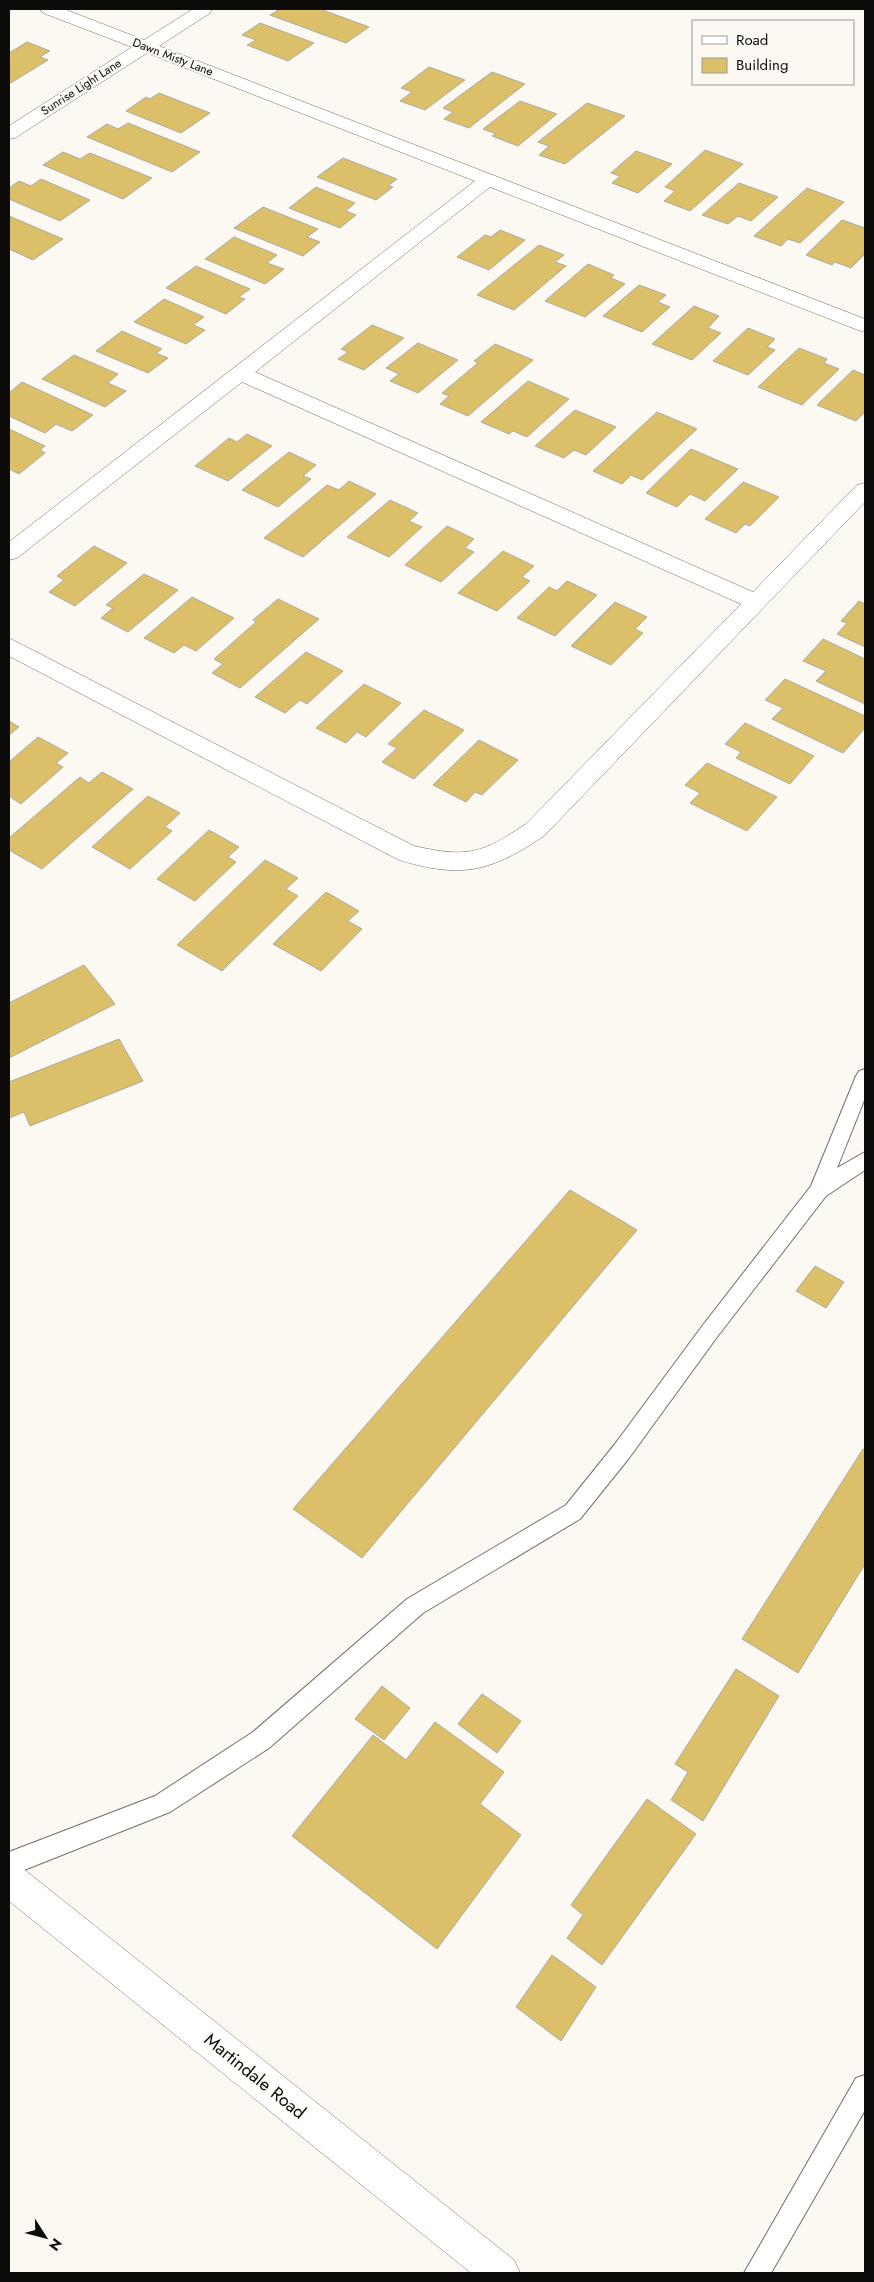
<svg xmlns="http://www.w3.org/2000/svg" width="874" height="2282" font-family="Jost,sans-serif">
<rect width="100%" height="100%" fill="#fbf9f1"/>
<path fill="#dbbf69" stroke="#acaaa3" d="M280 9H320L369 27 346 43 270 15Z
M260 23 314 43 288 61 247 45 256 40 242 35Z
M27 42 50 51 40 57 48 60 9 84V53Z
M429 67 465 80 425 110 400 101 412 92 401 88Z
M492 72 525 84 469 128 444 119 453 112 443 108Z
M159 93 210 113 181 133 126 111 146 97 150 99Z
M520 101 557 114 518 146 492 136 496 134 483 129Z
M587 103 625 116 565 164 539 155 549 146 538 142Z
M128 123 200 152 172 172 87 137 107 124 118 129Z
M705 150 743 164 690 211 664 201 675 191 665 187Z
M636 151 672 164 638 193 612 183 620 176 611 173Z
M63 152 80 159 90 153 152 178 123 199 43 165Z
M343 158 397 179 388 186 393 187 376 200 317 177Z
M41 179 90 200 60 221 9 199V188L19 181 31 186Z
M739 183 778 197 751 221 738 216 728 224 702 215Z
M316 187 355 203 346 211 356 215 340 228 289 208Z
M807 188 844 202 800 243 788 239 781 246 754 236Z
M263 207 318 229 307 237 320 242 303 256 234 228Z
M9 216 63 239 33 260 9 249Z
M842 220 865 228V254L851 268 835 262 832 265 806 255Z
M500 230 525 240 489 270 457 257 485 235 491 237Z
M234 237 277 255 267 263 284 269 265 284 205 259Z
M539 245 564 255 555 262 566 266 514 310 477 295Z
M588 264 614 275 611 278 625 284 585 317 545 301Z
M196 266 250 289 239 297 245 299 226 314 166 288Z
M639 285 666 295 658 302 670 307 642 332 603 316Z
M164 299 204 317 193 325 205 330 186 344 134 322Z
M694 306 719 316 708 328 721 333 692 360 652 344Z
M372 325 404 338 364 370 338 359 348 352 341 349Z
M748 328 775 339 767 347 775 350 748 375 713 361Z
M122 331 162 349 156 353 168 358 148 373 96 351Z
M418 343 458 360 418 393 390 381 399 374 386 368Z
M495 344 533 360 468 416 440 404 449 396 442 393 478 363 474 361Z
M799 348 827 359 824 363 839 369 802 405 758 387Z
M74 355 118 374 108 383 126 391 105 407 42 379Z
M853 370 865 375V412L856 421 817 405Z
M528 381 569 399 527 437 513 431 509 434 481 422Z
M22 382 93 415 72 431 56 424 45 433 9 416V393Z
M575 410 616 427 586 455 574 450 564 458 535 446Z
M657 412 697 429 642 480 631 475 622 484 593 471Z
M9 429 45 446 40 450 45 453 19 474 9 469Z
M247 434 272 446 228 481 195 466 229 438 237 442Z
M691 449 738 469 705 501 690 494 677 507 646 493Z
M289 452 316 465 303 476 311 479 278 507 242 490Z
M349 481 376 494 303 557 264 538 327 485 339 490Z
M743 482 779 497 750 526 745 524 736 533 705 519Z
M390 500 418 513 409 521 422 527 389 557 347 537Z
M447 526 474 539 465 548 474 552 441 582 405 565Z
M94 546 127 563 75 606 49 592 64 580 57 576Z
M503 551 534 566 522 577 530 581 497 611 458 593Z
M144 574 178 590 128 632 101 618 113 608 106 605Z
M567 581 597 595 555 636 517 618 549 587 557 591Z
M192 597 234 618 196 651 184 645 174 653 144 638Z
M278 599 319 619 240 688 212 673 223 664 214 659 256 622 253 620Z
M859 601 865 604V647L837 634 847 623 841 621Z
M615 602 647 617 635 629 643 633 611 665 571 646Z
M823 639 865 659V704L816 681 826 671 803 661Z
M306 652 343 671 307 704 300 700 285 713 255 697Z
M785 679 865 716V728L843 753 772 719 783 708 765 700Z
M364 684 401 703 366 737 357 732 346 743 316 728Z
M424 710 464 730 414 779 382 762 397 748 388 744Z
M9 721 19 727 9 735Z
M745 723 814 756 790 784 736 758 741 752 725 744Z
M38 737 68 753 56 763 63 767 21 804 9 796V762Z
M479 740 518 760 482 795 475 792 466 802 433 785Z
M707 763 777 797 747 831 690 803 700 793 685 785Z
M102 772 133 789 42 869 9 850V838L80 777 89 783Z
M148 796 180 813 165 827 172 831 130 869 92 847Z
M209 830 239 847 228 857 236 862 195 901 157 879Z
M265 860 298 878 286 889 298 896 222 971 177 945Z
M326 892 359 911 348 921 362 929 321 971 273 944Z
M84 965 115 1004 9 1058V1003Z
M119 1039 143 1081 30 1126 24 1112 9 1118V1082Z
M570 1190 637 1230 362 1558 293 1509Z
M815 1266 844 1282 826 1308 796 1291Z
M863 1449 865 1450V1564L798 1673 742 1639Z
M736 1669 779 1696 703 1821 671 1800 688 1772 675 1764Z
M382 1686 410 1708 384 1740 355 1719Z
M482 1694 521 1721 497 1753 458 1724Z
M435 1722 504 1772 480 1804 521 1835 437 1949 292 1836 373 1735 406 1760Z
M647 1799 696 1834 602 1965 567 1938 583 1915 571 1905Z
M552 1955 596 1987 561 2041 516 2007Z"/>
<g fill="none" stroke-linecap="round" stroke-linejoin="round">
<g stroke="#716f69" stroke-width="2">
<path id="lane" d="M865 1069V1098L837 1168 865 1152V1170L826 1196 717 1337 629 1458 580 1519 423 1613 269 1748 170 1812 9 1876V1852L155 1796 253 1732 407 1599 566 1505 615 1444 703 1325 811 1186 856 1076 859 1071Z
M865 2075V2110L771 2273H744L856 2078Z"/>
</g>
<g stroke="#716f69" stroke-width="1">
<path id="street" d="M40 9H64L144 40 193 9H212L210 13 159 46 865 319V332L858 330 490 187 255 372 753 592 857 485 865 483V502L544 836C490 872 462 879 399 860L9 656V638L414 846C468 858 481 854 526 824L741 604 242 382 17 558 9 560V542L475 181 147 53 15 138 9 139V126L132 47 43 13Z
M9 1862 21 1867 514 2260 520 2273H471L9 1901Z"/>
</g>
<use href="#lane" fill="#fff" fill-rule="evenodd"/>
<use href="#street" fill="#fff" fill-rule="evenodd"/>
</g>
<g text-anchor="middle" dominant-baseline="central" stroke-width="4" stroke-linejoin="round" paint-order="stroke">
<g font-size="12" fill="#0d0c0a" stroke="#fbf9f1">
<text transform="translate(173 57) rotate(21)">Dawn Misty Lane</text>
<text transform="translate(81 87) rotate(-33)">Sunrise Light Lane</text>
</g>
<g font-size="18" fill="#0d0c0a" stroke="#fbf9f1">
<text transform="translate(255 2076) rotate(39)">Martindale Road</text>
</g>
</g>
<rect width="874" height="2282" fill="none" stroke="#0d0c0a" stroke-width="20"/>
<rect x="692" y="20" width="162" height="65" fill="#fbf9f1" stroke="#9c9a95"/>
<rect x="702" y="36" width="25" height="8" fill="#ffffff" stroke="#9c9a95"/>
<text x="736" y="45" font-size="15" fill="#0d0c0a">Road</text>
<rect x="702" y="58" width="25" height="15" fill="#dbbf69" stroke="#9c9a95"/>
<text x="736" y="70" font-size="15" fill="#0d0c0a">Building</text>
<g transform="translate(45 2237) rotate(126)" stroke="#fbf9f1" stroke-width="4" paint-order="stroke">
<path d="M0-4L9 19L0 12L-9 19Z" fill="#0d0c0a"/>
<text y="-8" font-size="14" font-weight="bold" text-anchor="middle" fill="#0d0c0a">N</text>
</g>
</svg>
